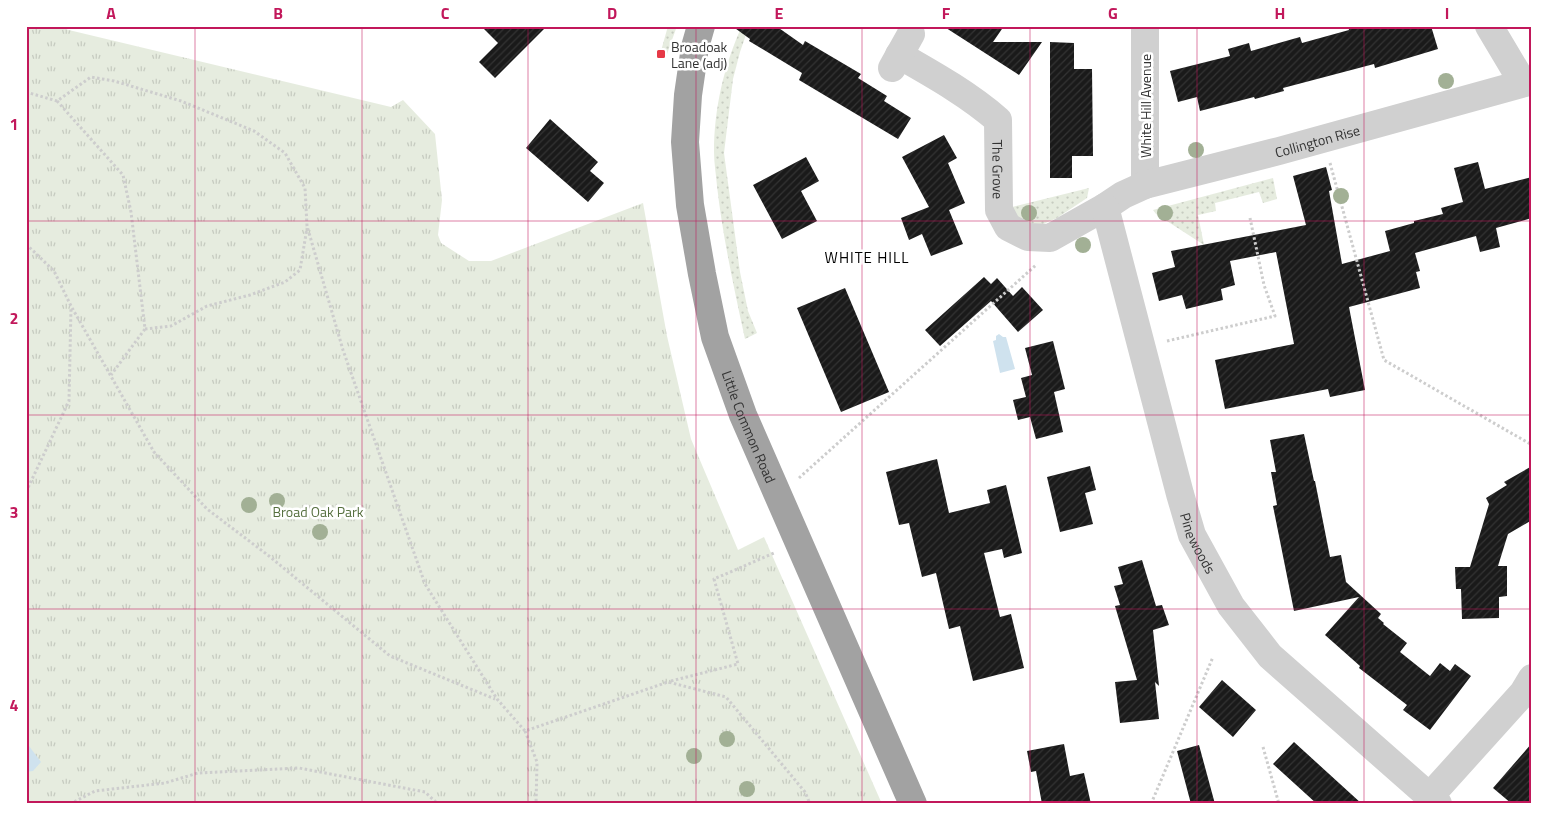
<svg xmlns="http://www.w3.org/2000/svg" width="1558" height="830" font-family="'Titillium Web',sans-serif">
<defs>
<pattern id="grass-dots" width="8" height="8" patternUnits="userSpaceOnUse" patternTransform="scale(1.25)"><rect width="8" height="8" fill="#e6ecdf"/><path d="M2 2h.1M6 6h.1" fill="none" stroke="#c6cbc0" stroke-width="1.8" stroke-linecap="round"/></pattern>
<pattern id="park-tufts" width="24" height="20" patternUnits="userSpaceOnUse" patternTransform="scale(1.25)"><rect width="24" height="20" fill="#e6ecdf"/><path d="M3 7l-1-3M5 7V3M7 7l1-3M15 17l-1-3M17 17v-4M19 17l1-3" fill="none" stroke="#c6cbc0"/></pattern>
<pattern id="building-hatch" width="6" height="6" patternUnits="userSpaceOnUse" patternTransform="scale(1.25)"><rect width="6" height="6" fill="#1a1a1a"/><path d="M-1 1l2-2M0 6l6-6M5 7l2-2" fill="none" stroke="#333"/></pattern>
</defs>
<rect width="100%" height="100%" fill="#fff"/>
<path fill="url(#grass-dots)" d="M668 26H677L667 54 661 51Z
M742 26H749L740 52 733 79 724 153 740 272 748 311 757 333 745 339C734 288 723 238 717 186 716 174 714 163 714 152 714 109 724 65 742 26Z
M1273 178 1277 199 1263 203 1259 192 1215 203 1216 211 1198 215 1204 245 1156 214 1153 210Z
M1089 188 1087 198 1057 218 1034 228 1017 223 1008 208Z"/>
<path fill="url(#park-tufts)" d="M26 26H52L391 107 403 100 435 134 442 200 438 235 441 243 469 261H491L643 203 667 336 691 439 738 550 764 537 882 804H26Z"/>
<path fill="#cfe2ee" d="M999 334 1003 337H1006L1015 369 1000 373 993 341 996 340V336Z
M26 742 41 762 33 771 26 772Z"/>
<path fill="url(#building-hatch)" d="M481 26H547L495 78 479 62 498 43Z
M732 26H776L803 45 805 41 861 74 858 78 887 96 884 101 911 118 898 139 799 80 802 73 749 41 750 39Z
M943 26H1004L993 42H1042L1019 75Z
M1348 26H1431L1438 49 1375 68 1374 64 1283 88 1284 91 1255 99 1254 97 1200 111 1197 97 1178 102 1170 71 1230 56 1228 49 1249 43 1251 51 1300 37 1302 43 1349 30Z
M1050 42 1074 43V69H1092L1093 156H1072V178H1050Z
M550 119 598 162 590 171 604 183 588 202 526 148Z
M944 135 957 158 948 163 965 203 949 210 963 244 931 256 922 234 909 240 901 218 929 207 902 157Z
M806 157 819 181 801 191 817 221 782 239 753 185Z
M1478 162 1485 189 1532 177V218L1496 228 1500 247 1480 252 1476 236 1415 253 1420 271 1416 272 1420 288 1349 307 1365 390 1330 397 1328 389 1225 409 1215 360 1294 344 1276 252 1230 261 1235 285 1221 289 1223 300 1186 309 1182 295 1159 301 1152 273 1175 267 1171 251 1306 225 1293 176 1326 167 1332 190 1329 191 1342 264 1390 251 1385 231 1414 223V221L1443 214 1441 208 1463 202 1454 168Z
M984 277 991 284 997 278 1013 296 1022 287 1043 310 1018 332 991 301 940 346 925 330Z
M845 288 889 392 841 412 797 308Z
M1053 341 1065 389 1054 392 1063 432 1036 439 1030 417 1018 420 1013 400 1026 397 1021 378 1032 375 1025 348Z
M1304 434 1314 481H1315L1330 557 1341 555 1346 582 1381 614 1378 618 1384 623 1383 624 1407 643 1400 652 1430 676 1440 663 1450 671 1455 664 1471 676 1430 730 1403 710 1407 705 1359 668 1360 666 1325 635 1359 597 1294 611 1273 506 1277 505 1271 472H1276L1270 440Z
M937 459 949 513 990 503 987 490 1006 485 1022 553 1004 558 1002 549 984 553 1000 617 1011 614 1024 668 973 681 960 626 949 629 936 573 922 577 909 523 899 525 886 472Z
M1090 466 1096 490 1085 493 1093 524 1060 532 1047 477Z
M1532 466V520L1508 534 1498 566H1507V596L1499 597V618L1462 619 1461 589H1456L1455 567H1470L1489 504 1486 498 1507 485 1504 482Z
M1142 560 1156 606 1162 605 1169 625 1153 630 1159 686 1155 682 1159 719 1120 723 1115 682 1137 680 1115 606 1120 605 1114 586 1123 584 1118 567Z
M1222 680 1256 710 1233 737 1199 707Z
M1294 742 1362 804H1317L1273 764Z
M1532 743V804H1512L1493 788Z
M1064 744 1070 776 1084 773 1091 804H1042L1036 771 1031 772 1027 751Z
M1199 745 1215 804H1191L1177 751Z"/>
<g fill="none" stroke-linecap="round" stroke-linejoin="round">
<path stroke="#cdcdcd" stroke-width="3" stroke-dasharray="2.5 2.5" stroke-linecap="butt" d="M26 92 57 101 91 77 114 81 181 101 254 131 285 153 305 188 307 226 343 350 425 584 497 699 525 731 668 682 726 697 805 792 810 804
M57 101 123 175 131 212 145 329 111 375
M1330 163 1384 360 1532 445
M26 244 54 271 71 306 154 452 207 509 269 556 390 656 495 699
M145 329 171 326 207 306 250 295 285 282 300 270 307 228
M1167 341 1275 316 1264 285 1250 218
M799 478 1036 265
M26 492 69 401 71 307
M671 681 738 664 714 579 774 553
M525 731 537 762 536 804
M1263 747 1279 804
M70 804 95 791 165 783 198 773 299 768 425 792 438 804
M1151 804 1213 657"/>
<g stroke="#d0d0d0" stroke-width="28">
<path d="M1145 26V185"/>
<path d="M1489 26 1523 83"/>
<path id="s1" d="M899 55C934 75 968 94 998 120L999 210 1008 227 1028 237 1050 238 1105 207 1123 195 1145 185 1279 151 1532 81"/>
<path d="M892 68 911 34"/>
<path id="s2" d="M1105 207 1180 494 1192 535 1231 606 1270 656 1438 804"/>
<path d="M1430 796 1523 693 1532 678"/>
</g>
<path stroke="#a2a2a2" stroke-width="28" id="s3" d="M701 26 695 47 688 95 685 142 690 205 702 274 715 337 743 415 913 804"/>
</g>
<g fill="#a2b095">
<circle cx="1446" cy="81" r="8"/>
<circle cx="1196" cy="150" r="8"/>
<circle cx="1341" cy="196" r="8"/>
<circle cx="1029" cy="213" r="8"/>
<circle cx="1165" cy="213" r="8"/>
<circle cx="1083" cy="245" r="8"/>
<circle cx="277" cy="501" r="8"/>
<circle cx="249" cy="505" r="8"/>
<circle cx="320" cy="532" r="8"/>
<circle cx="727" cy="739" r="8"/>
<circle cx="694" cy="756" r="8"/>
<circle cx="747" cy="789" r="8"/>
</g>
<path fill="none" stroke="#c2185b" stroke-width="1" stroke-opacity="0.55" d="M195 26V804M362 26V804M528 26V804M696 26V804M862 26V804M1030 26V804M1197 26V804M1364 26V804M26 221H1532M26 415H1532M26 609H1532"/>
<rect fill="#e63946" stroke="#fff" stroke-width="2" x="656" y="49" width="10" height="10" rx="2.5"/>
<g text-anchor="middle" dominant-baseline="central" stroke-width="5" stroke-linejoin="round" paint-order="stroke">
<g font-size="14" fill="#333" stroke="#fff" text-anchor="start">
<text x="671" y="46">Broadoak<tspan x="671" dy="16">Lane (adj)</tspan></text>
</g>
<g font-size="14" fill="#333" stroke="#fff">
<text transform="translate(1145 106) rotate(-90)">White Hill Avenue</text>
<text stroke="none"><textPath href="#s1" startOffset="559">Collington Rise</textPath></text>
<text stroke="none"><textPath href="#s1" startOffset="168">The Grove</textPath></text>
<text stroke="none"><textPath href="#s3" startOffset="411">Little Common Road</textPath></text>
<text stroke="none"><textPath href="#s2" startOffset="349">Pinewoods</textPath></text>
</g>
<g font-size="14" fill="#56703f" stroke="#fff">
<text x="318" y="511">Broad Oak Park</text>
</g>
<g font-size="15" letter-spacing="1" fill="#000" stroke="#fff">
<text x="867" y="257">WHITE HILL</text>
</g>
</g>
<rect width="1558" height="830" fill="none" stroke="#ffffff" stroke-width="55"/>
<rect x="28" y="28" width="1502" height="774" fill="none" stroke="#c2185b" stroke-width="2"/>
<g font-size="16" text-anchor="middle" font-weight="bold" fill="#c2185b">
<text x="111" y="19">A</text>
<text x="278" y="19">B</text>
<text x="445" y="19">C</text>
<text x="612" y="19">D</text>
<text x="779" y="19">E</text>
<text x="946" y="19">F</text>
<text x="1113" y="19">G</text>
<text x="1280" y="19">H</text>
<text x="1447" y="19">I</text>
<text x="14" y="130">1</text>
<text x="14" y="324">2</text>
<text x="14" y="518">3</text>
<text x="14" y="711">4</text>
</g>
</svg>
